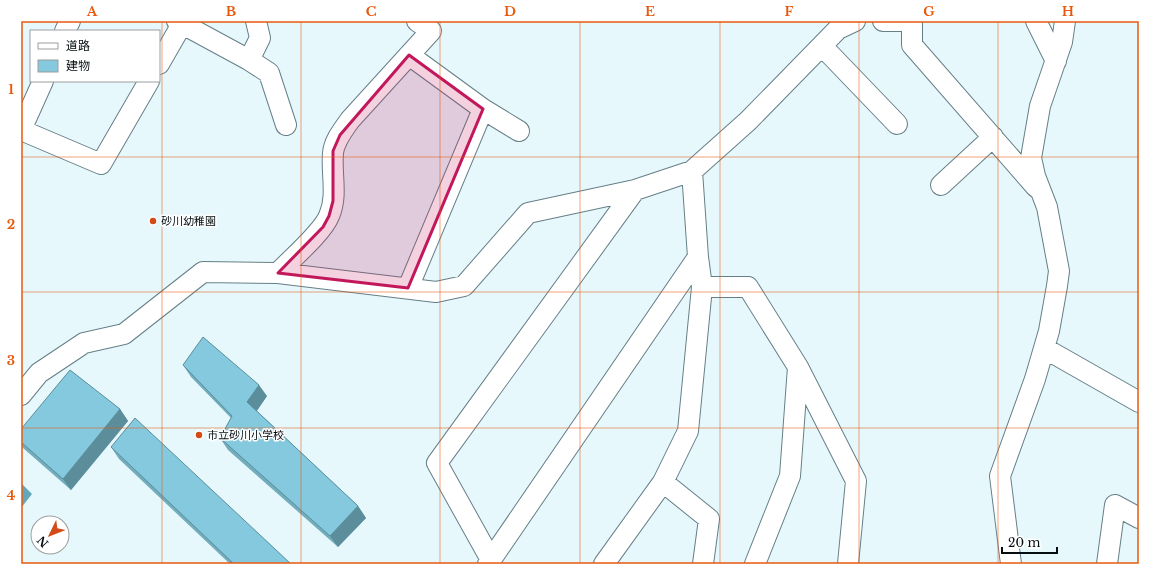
<svg xmlns="http://www.w3.org/2000/svg" width="1160" height="585" font-family="'Libre Baskerville','Noto Sans JP',serif">
<rect width="100%" height="100%" fill="#e7f8fd"/>
<path fill="#63a7bb" d="M21 483 32 494 21 508Z"/>
<g fill="none" stroke-linecap="round" stroke-linejoin="round">
<g stroke="#657f87" stroke-width="22">
<path id="minor" d="M177 21 249 60 269 73 286 125
M883 21H912
M912 21V45L1036 187
M1036 21 1056 61
M65 31 70 21
M822 46 897 124
M409 55 483 109 519 131
M249 60 260 38 256 21
M159 64 182 24
M21 130 101 164 149 81
M21 130 43 81
M941 185 993 137
M278 273C291 259 322 233 329 216 338 196 331 174 333 153 334 141 343 130 350 120L431 31 417 21
M702 287H748L798 367 856 481 848 564
M408 288 483 109
M1044 348 1139 402
M21 395 39 373 84 343 124 334 203 272 278 273 436 292 464 286 528 213 635 190 692 171 748 121 838 29 855 21
M663 482 709 519 703 564
M491 560 437 463 635 190
M488 564 698 257
M604 564 663 482 688 431 702 287 698 257 692 171
M755 564 790 476 798 367
M1011 564 1000 476 1035 379 1049 331 1057 286 1059 271 1047 207 1035 176 1031 158 1040 106 1062 42 1065 21
M1107 564 1115 505 1139 518"/>
</g>
<use href="#minor" stroke="#fff" stroke-width="20"/>
</g>
<path fill="#72adbe" d="M183 365 267 396 257 411 358 506 366 518 338 547 228 450 220 438 231 418 191 377Z
M120 409 128 421 71 490 23 448 21 446V429Z
M111 447 291 564H230L119 459Z"/>
<path fill="#5c8d9b" d="M259 385 267 396 255 413 247 402Z
M120 409 128 421 71 490 63 479Z
M358 506 366 518 338 547 330 536Z"/>
<path fill="#84c9dd" stroke="#5c8d9b" d="M203 337 259 385 247 402 358 506 330 536 220 438 232 416 183 365Z
M70 370 120 409 63 479 21 442V429Z
M135 418 291 564H234L111 447Z"/>
<path fill="#c2185b" fill-opacity="0.2" stroke="#c2185b" stroke-width="3" stroke-linejoin="round" d="M409 55 483 109 408 288 278 273 323 227 329 216 333 201V151L340 135Z"/>
<path fill="none" stroke="#e8590c" stroke-width="1" stroke-opacity="0.55" d="M162 21V564M301 21V564M440 21V564M580 21V564M720 21V564M859 21V564M998 21V564M21 157H1139M21 292H1139M21 428H1139"/>
<g fill="#d24b18" stroke="#fff" stroke-width="1.5">
<circle cx="153" cy="221" r="4"/>
<circle cx="199" cy="435" r="4"/>
</g>
<g text-anchor="middle" dominant-baseline="central" stroke-width="3" stroke-linejoin="round" paint-order="stroke">
<g font-size="11" fill="#050d10" stroke="#fff" text-anchor="start">
<text x="161" y="221">砂川幼稚園</text>
<text x="207" y="435">市立砂川小学校</text>
</g>
</g>
<rect width="1160" height="585" fill="none" stroke="#ffffff" stroke-width="44"/>
<rect x="30" y="30" width="130" height="52" fill="#ffffff" stroke="#9b9e9f"/>
<rect x="38" y="43" width="20" height="6" fill="#ffffff" stroke="#9b9e9f"/>
<text x="66" y="50" font-size="12" fill="#050d10">道路</text>
<rect x="38" y="60" width="20" height="12" fill="#84c9dd" stroke="#9b9e9f"/>
<text x="66" y="70" font-size="12" fill="#050d10">建物</text>
<g transform="translate(50 535) rotate(227)"><circle r="19" fill="#ffffff" stroke="#9b9e9f"/>
<path d="M0-3L7 15L0 10L-7 15Z" fill="#d24b18"/>
<text y="-6" font-size="11" font-weight="bold" text-anchor="middle" fill="#050d10">N</text>
</g>
<path d="M1002 547v6h55v-6" fill="none" stroke="#050d10" stroke-width="2"/>
<text x="1008" y="547" font-size="12" fill="#050d10" stroke="#ffffff" stroke-width="3" paint-order="stroke">20 m</text>
<rect x="22" y="22" width="1116" height="541" fill="none" stroke="#e8590c" stroke-width="1.5"/>
<g font-size="13" text-anchor="middle" font-weight="bold" fill="#e8590c">
<text x="92" y="16">A</text>
<text x="231" y="16">B</text>
<text x="371" y="16">C</text>
<text x="510" y="16">D</text>
<text x="650" y="16">E</text>
<text x="789" y="16">F</text>
<text x="929" y="16">G</text>
<text x="1068" y="16">H</text>
<text x="11" y="94">1</text>
<text x="11" y="229">2</text>
<text x="11" y="365">3</text>
<text x="11" y="500">4</text>
</g>
</svg>
